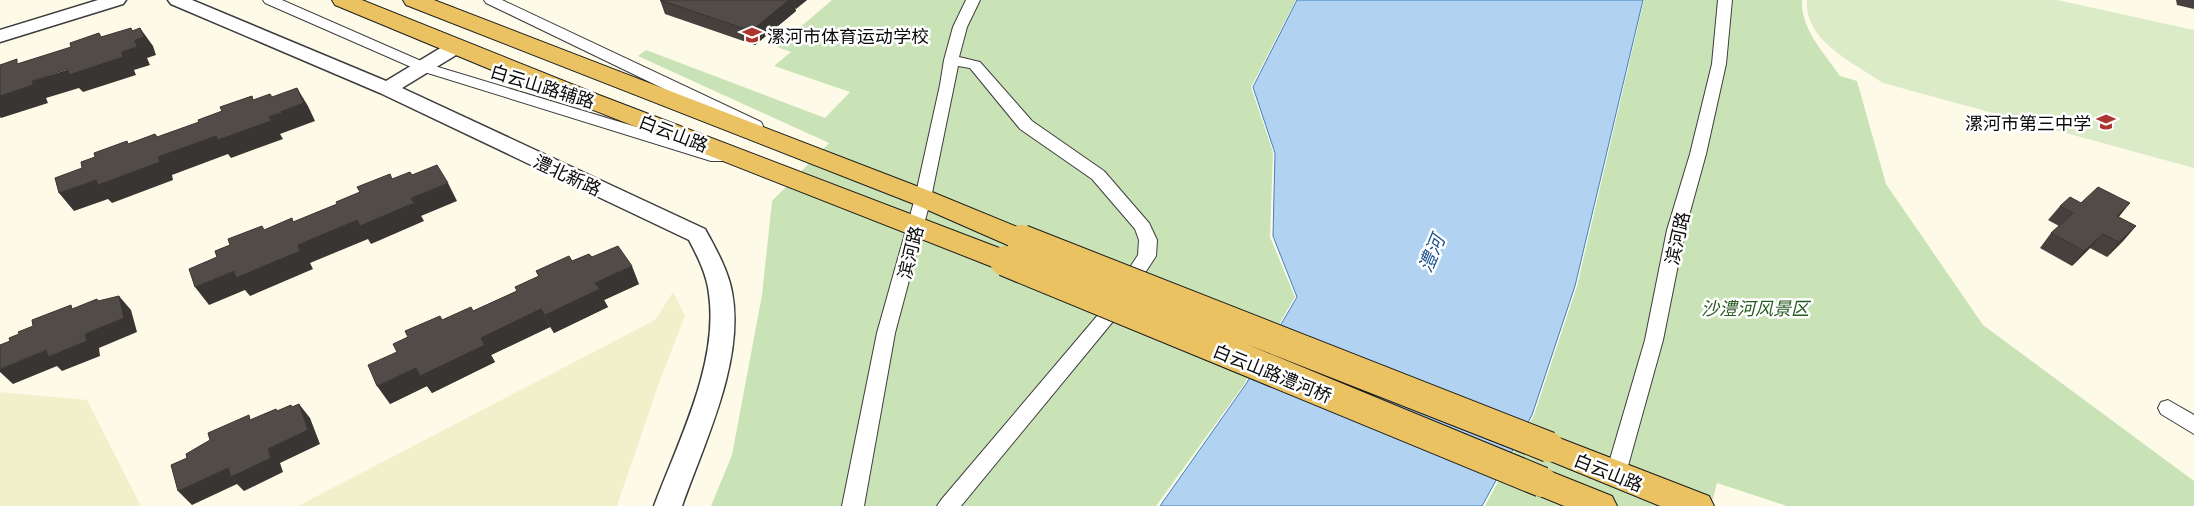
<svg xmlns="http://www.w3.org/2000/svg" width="2194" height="506" font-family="Georgia,'Noto Sans SC',serif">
<rect width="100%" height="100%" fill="#fdfbe8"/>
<path fill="#f0f0cb" d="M673 292 685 316 659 383 617 506H298L655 320Z
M0 392 87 400 141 506H0Z"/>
<path fill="#c9e3b6" d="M832 0H1296L1251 87 1273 152 1270 237 1295 297 1243 386 1156 506H711L732 455 762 295 772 201 829 143 638 56 646 50 825 118 850 92 774 66 791 52 777 47Z
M1644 0H1802C1800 28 1825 54 1840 76L1857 81 1886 184 1983 325 2194 481V506H1787L1717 483 1711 506H1485L1534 415 1577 286Z"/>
<path fill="#dbebc7" d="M1807 0H2057L2194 30V168L1883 83C1854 63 1804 41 1807 0Z"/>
<path fill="#b1d2f0" stroke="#3f80c0" d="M1297 0H1643L1575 286 1532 415 1482 506H1160L1246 384 1297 297 1273 236 1275 153 1253 87Z"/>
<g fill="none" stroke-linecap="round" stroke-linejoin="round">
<g stroke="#3d3d3d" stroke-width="2">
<path id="minor" d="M263 0H282L428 64 723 153 725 157 723 161H711L418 70 265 3Z
M484 0H502L761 122 763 126 761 130H749L486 3Z
M966 0H980L967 27 959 57 980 62 1032 121 1104 171 1149 223 1157 240 1156 256 1115 319 961 506H937L941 500 1103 309 1138 255 1139 240 1135 229 1092 179 1020 129 970 68 958 66 931 198 895 333 864 506H842L877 333 915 198 940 85 944 60 953 27Z
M1718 0H1732L1726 64 1706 154 1685 230 1663 340 1626 473 1623 479 1616 482 1609 479 1606 473 1645 340 1667 230 1690 154 1712 64Z
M2168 400 2194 415V434L2161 414 2158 408 2161 402Z"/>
</g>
<g stroke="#3d3d3d" stroke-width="3">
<path id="tertiary" d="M98 0H126L123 4 0 42V30Z
M168 0H192L386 81 447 44H461L463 48 461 52 402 88 705 229C716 249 728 270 732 292 745 361 704 443 682 506H654C678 442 719 363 709 294 707 275 698 257 689 240L380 93 171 4Z"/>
</g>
<g stroke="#1b1b1b" stroke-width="2">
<path id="trunk" d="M332 0H362L599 95 1015 254 1019 261 1015 268 1005 271 995 268 499 73 335 5Z
M403 0H434L932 192 1032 233 1036 240 1032 247 1022 250 1012 247 914 204 406 5Z
M1549 434 1709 496 1714 506H1660L1538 456 1533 447 1538 438Z
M1542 468 1612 496 1617 506H1564L1530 492 1526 482 1530 472Z"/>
</g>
<use href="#minor" fill="#fff" fill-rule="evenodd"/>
<use href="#tertiary" fill="#fff" fill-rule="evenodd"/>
<use href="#trunk" fill="#eac262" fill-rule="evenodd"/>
<g stroke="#1b1b1b" stroke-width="32" stroke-linecap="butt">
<path id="trunk-bridge" d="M1022 240 1549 447
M1005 261 1542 482"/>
</g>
<use href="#trunk-bridge" stroke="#eac262" stroke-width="30"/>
</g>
<path fill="#46413d" d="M660 0H807L795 9 796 11 755 45 665 14Z
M2176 0H2194V9L2177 5Z
M2081 203 2118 217 2136 226 2123 241 2107 257 2090 248 2072 266 2040 248 2051 233 2059 226 2048 220 2060 206Z
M592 257 639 284 604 300 608 307 554 333 550 327 491 355 495 362 432 393 427 386 390 404 397 352 408 337 442 320 473 311 517 291 539 277 536 271 572 261Z"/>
<path fill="#393532" d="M789 0H793L796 11 755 45 751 31Z
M794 0H807L796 9Z
M131 28 138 39 140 28 153 46 156 55 147 58 150 65 134 70 136 75 83 92 79 88 46 98 48 103 1 118 0 117V96L32 81 122 52 132 31Z
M297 88 308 106 315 121 280 134 283 139 231 158 228 154 172 175 173 180 112 203 108 199 74 211 59 193 158 157 157 137 155 134 169 152 281 112Z
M448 183 457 201 421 216 411 198Z
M414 203 424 221 371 244 368 239 310 263 313 269 250 296 245 290 209 305 195 287 357 220Z
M2130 203 2118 218 2117 216Z
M2136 226 2123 241 2107 257 2119 242Z
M2103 234 2090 248 2072 266 2084 251Z
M632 266 639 284 604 300 608 307 554 333 545 315 595 283Z
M119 296 131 310 137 332 99 348 100 356 62 371 57 366 13 384 0 372V369L85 334Z
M541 309 550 327 491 355 495 362 432 393 427 386 390 404 377 386Z
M299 404 310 418 320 444 280 463 283 472 244 491 237 484 192 505 178 491 268 449Z"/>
<path fill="#514c47" stroke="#393532" d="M660 0H789L751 31Z
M131 28 132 31 140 28 144 37 135 40 137 47 122 52 123 57 69 75 67 69 32 81 33 85 0 96V65L17 59V64L71 47 70 43 99 33 101 37Z
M297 88 304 103 269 116 271 121 218 140 216 136 158 157 160 162 98 185 96 180 59 193 55 178 82 168 81 162 95 157 94 153 127 141 128 144 155 134 157 137 199 122 198 120 222 111 220 107 252 96 253 100 270 94 272 97Z
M437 165 448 183 411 198 414 203 360 226 357 220 298 245 300 251 236 278 234 271 195 287 189 269 217 257 215 251 230 245 228 239 262 226 264 230 292 218 293 222 337 204 336 202 360 192 357 187 390 174 392 179 410 172 412 175Z
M2098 187 2130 203 2117 216 2136 226 2119 242 2103 234 2084 251 2051 233 2073 213 2060 206 2070 197 2081 203Z
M618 246 632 266 595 283 600 289 545 315 541 309 481 338 485 345 420 376 416 368 377 386 368 365 397 352 393 344 408 337 405 331 440 316 442 320 471 307 473 311 517 291 515 287 539 276 536 271 569 256 572 261 589 254 592 257Z
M119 296 124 318 85 334 87 341 48 357 46 350 0 369V345L10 341 9 338 19 334 18 332 33 326 32 320 71 305 72 309 97 299 98 301Z
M299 404 308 430 268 449 271 458 231 477 228 468 178 491 171 465 187 458 186 454 210 440 208 433 249 415 250 420 276 409 277 411 291 405 292 407Z"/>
<defs>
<g id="school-bare" transform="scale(1.5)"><path d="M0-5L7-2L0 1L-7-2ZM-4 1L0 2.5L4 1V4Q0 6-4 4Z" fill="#ac352f" stroke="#fff" stroke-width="2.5" paint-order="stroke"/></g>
</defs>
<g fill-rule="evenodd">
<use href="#school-bare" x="752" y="35"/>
<use href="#school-bare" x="2106" y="122"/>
</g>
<g text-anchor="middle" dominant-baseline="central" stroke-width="5" stroke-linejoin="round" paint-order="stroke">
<g font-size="18" fill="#0a0a0a" stroke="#fff" text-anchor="start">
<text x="767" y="35">漯河市体育运动学校</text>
<text x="2091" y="122" text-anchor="end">漯河市第三中学</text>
</g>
<g font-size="18" fill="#0a0a0a" stroke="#fff">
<text transform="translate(543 85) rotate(17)">白云山路辅路</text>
<text transform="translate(674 132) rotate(21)">白云山路</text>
<text transform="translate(568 174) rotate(25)">澧北新路</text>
<text transform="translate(1676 238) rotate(-77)">滨河路</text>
<text transform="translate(909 252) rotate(-76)">滨河路</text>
<text transform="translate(1273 372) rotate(22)">白云山路澧河桥</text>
<text transform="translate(1609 471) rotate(22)">白云山路</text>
</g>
<g font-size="18" font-style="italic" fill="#275a21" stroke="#fff">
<text x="1755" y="307">沙澧河风景区</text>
</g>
<g font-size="19" font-style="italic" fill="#1f538f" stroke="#fff">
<text transform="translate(1430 253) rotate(-67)">澧河</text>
</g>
</g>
</svg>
